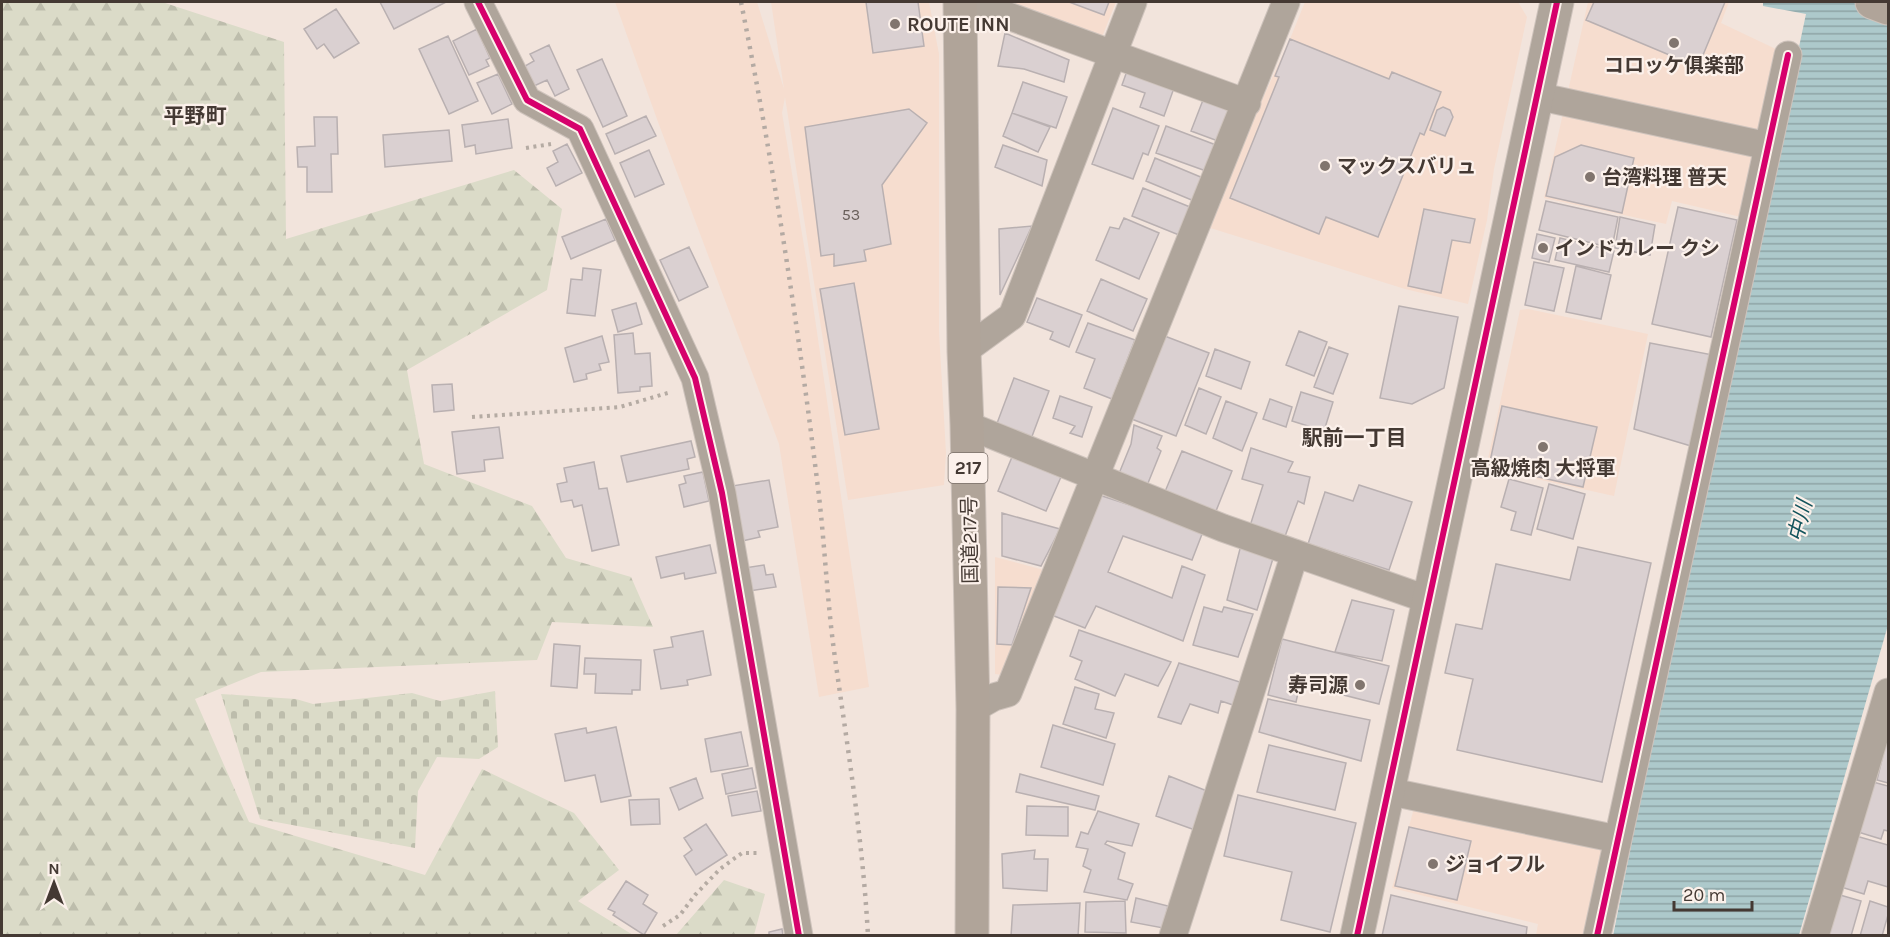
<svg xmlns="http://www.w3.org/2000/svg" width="1890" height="937" font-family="Karla,'Noto Sans JP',sans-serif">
<defs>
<pattern id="forest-firs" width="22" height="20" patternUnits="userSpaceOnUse" patternTransform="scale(1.5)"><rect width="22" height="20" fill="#dbdbc8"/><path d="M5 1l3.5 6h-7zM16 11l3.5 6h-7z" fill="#bdbdac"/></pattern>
<pattern id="cemetery-stones" width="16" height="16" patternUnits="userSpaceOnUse" patternTransform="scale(1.5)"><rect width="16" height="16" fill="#dbdbc8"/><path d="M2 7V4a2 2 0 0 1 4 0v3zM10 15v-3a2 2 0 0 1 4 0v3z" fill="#bdbdac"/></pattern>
<pattern id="water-rules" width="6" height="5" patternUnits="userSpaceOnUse" patternTransform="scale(1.5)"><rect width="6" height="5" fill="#adc9cb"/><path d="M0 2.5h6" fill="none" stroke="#8ea4a5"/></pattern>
</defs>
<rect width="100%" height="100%" fill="#f2e4dc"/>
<path fill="#f6ddcf" d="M615 2H757L784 89 771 2H929L939 54V332L946 453 944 485 848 500 785 97 782 113 807 264 869 687 819 697 779 444 658 122Z
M1011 2H1116L1102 37Z
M1305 2H1518L1527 17 1494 169 1487 220 1468 304 1405 289 1204 226 1290 39Z
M1588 2H1729L1721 23 1780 51 1741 217 1672 201 1666 224 1544 198Z
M1528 309 1648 334 1614 496 1486 468 1520 310Z
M995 557 1044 570 1003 675 995 674Z
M1416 801 1595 840 1607 856 1586 935H1536L1538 924 1392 888Z"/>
<path fill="url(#forest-firs)" d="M2 2H162L284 42 286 239 514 170 562 209 547 290 407 370 424 464 532 506 566 558 631 577 653 627 552 622 537 660 261 672 195 699 249 822 425 875 482 769 574 813 619 870 578 901 633 935H2Z
M724 880 765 894 754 935H676Z"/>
<path fill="url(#cemetery-stones)" d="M495 691 498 747 479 759 437 757 418 791 415 848 260 819 221 694 296 699 313 704 412 693 440 701Z"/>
<path fill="url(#water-rules)" d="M1763 2H1888V625L1799 935 1613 936 1659 706 1806 14 1763 6Z"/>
<path fill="#dad0d1" stroke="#b9b0b1" stroke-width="1.5" d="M380 2H446L394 29Z
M866 2H918L924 46 873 53Z
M1069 2H1109L1104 15Z
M1594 2H1725L1698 67 1586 20Z
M336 9 359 43 334 58 324 44 317 49 304 29Z
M477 29 490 58 486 60 489 66 469 75 453 41Z
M1005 33 1069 60 1064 82 1024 69 998 66Z
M448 36 478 101 449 114 419 49Z
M1290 39 1389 79 1392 72 1441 92 1424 135 1420 133 1378 237 1326 217 1319 234 1230 198 1279 77 1275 76Z
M549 45 569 89 555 96 547 80 534 86 525 66 534 61 530 54Z
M602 59 627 116 603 127 577 70Z
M1127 71 1174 88 1164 116 1140 107 1145 93 1122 85Z
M498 74 512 104 492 114 477 83Z
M1023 82 1067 97 1056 128 1012 113Z
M1203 100 1230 110 1218 141 1191 131Z
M1443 107 1450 110 1453 117 1445 136 1430 130 1437 110Z
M1113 108 1159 126 1148 155 1143 153 1133 179 1092 164Z
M909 109 927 123 882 185 891 244 864 250 866 261 834 266V254L821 256 805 127Z
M1012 113 1050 127 1038 152 1003 136Z
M646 116 656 136 615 154 606 134Z
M314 117H337L338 154H331L332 192H307V167H298L297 147 315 146Z
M508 119 512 148 476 154 475 145 465 147 462 125Z
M1166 126 1216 145 1206 171 1156 153Z
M449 130 452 161 385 167 383 135Z
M567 144 582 173 556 186 547 168 558 162 553 151Z
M1003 145 1047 160 1042 186 995 167Z
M1581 145 1634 158 1622 213 1546 196 1555 157Z
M649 150 664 184 635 197 620 163Z
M1155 158 1203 178 1194 201 1146 181Z
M1143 188 1190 207 1179 235 1132 216Z
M1546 201 1618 217 1612 248 1539 230Z
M1678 207 1737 220 1711 337 1652 324Z
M1424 209 1475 219 1470 243 1452 240 1441 293 1408 286Z
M1620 217 1655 225 1650 255 1615 248Z
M1124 218 1159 233 1139 279 1096 260 1110 227 1119 229Z
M606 219 615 240 571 259 562 237Z
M1032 226 1000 295 999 229Z
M1537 234 1555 238 1549 262 1532 258Z
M1560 238 1614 251 1609 272 1555 260Z
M689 247 708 287 679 301 660 260Z
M1534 262 1564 268 1554 311 1525 305Z
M1576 266 1611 275 1601 319 1566 312Z
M583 268 601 270 595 316 567 313 571 279 582 280Z
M1101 279 1147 299 1133 331 1087 311Z
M854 283 879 429 845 435 820 289Z
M1037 298 1082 315 1069 347 1050 339 1053 332 1027 322Z
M636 303 642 324 618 332 612 310Z
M1399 306 1458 317 1444 388 1412 404 1380 398Z
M1088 323 1135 340 1112 399 1084 388 1095 359 1076 352Z
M1299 331 1327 342 1314 376 1286 365Z
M633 333 635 354 650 353 652 386 640 387V391L618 393 614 335Z
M1162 335 1209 353 1176 436 1129 418Z
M602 336 609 362 599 364 601 370 586 374 587 379 574 382 565 348Z
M1650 343 1713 355 1691 446 1634 429Z
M1329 347 1348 354 1333 394 1314 387Z
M1215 349 1250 362 1241 389 1206 376Z
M1014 378 1049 391 1031 439 996 426Z
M452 384 454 410 434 412 432 385Z
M1199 388 1221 397 1206 434 1185 425Z
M1301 392 1333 402 1324 431 1292 421Z
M1060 396 1092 407 1082 437 1070 433 1075 426 1053 418Z
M1270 399 1292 407 1286 427 1263 419Z
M1226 401 1257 413 1242 451 1213 438Z
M1502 406 1597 427 1583 487 1489 466Z
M1134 425 1162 436 1157 448 1161 451 1146 488 1118 476 1131 444Z
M499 427 503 458 484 460 485 471 457 474 452 432Z
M691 441 695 457 687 459 689 469 627 482 621 456Z
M1251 448 1293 462 1288 472 1310 477 1304 504 1298 501 1284 539 1250 526 1263 485 1242 479Z
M1182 451 1232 471 1214 516 1164 494Z
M1012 457 1061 477 1046 511 998 491Z
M594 462 599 489 607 488 619 545 592 551 582 505 574 507 572 500 561 502 557 484 567 482 564 468Z
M703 472 709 501 684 507 679 485 686 483 684 476Z
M1509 479 1543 488 1531 535 1511 530 1516 512 1501 507Z
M769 480 778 527 758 531 760 537 742 541 732 486Z
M1549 484 1585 494 1573 539 1537 529Z
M1359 485 1412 502 1389 570 1308 544 1325 492 1353 501Z
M1099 495 1204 529 1192 560 1123 536 1108 572 1172 598 1182 566 1205 575 1183 641 1096 606 1085 628 1049 614Z
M1002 513 1060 529 1041 566 1002 556Z
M1242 541 1275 552 1257 610 1227 600Z
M710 545 716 573 685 579 684 573 661 578 656 557Z
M1578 547 1651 563 1602 782 1457 750 1473 679 1445 673 1456 624 1482 629 1496 564 1570 580Z
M764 565 766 575 773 574 776 587 749 591 744 568Z
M998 587 1031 588 1012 645 997 644Z
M1352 600 1394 610 1382 661 1335 652Z
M1204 607 1222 612 1224 607 1253 614 1238 657 1193 645Z
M1079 630 1171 662 1158 686 1125 674 1115 696 1075 679 1082 661 1070 656Z
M703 631 711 675 687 680 688 685 661 689 654 650 673 647 671 637Z
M1282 639 1389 666 1379 704 1300 684 1296 702 1268 695Z
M554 644 580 646 577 688 551 686Z
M585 658 641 660 640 690H632V694L595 693 596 674H584Z
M1179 663 1243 683 1236 706 1221 701 1218 713 1190 704 1181 724 1158 717Z
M1075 687 1099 694 1095 709 1114 713 1106 738 1063 724Z
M1268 699 1370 720 1361 761 1259 732Z
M1053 725 1115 744 1103 785 1041 767Z
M616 727 631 796 601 802 595 775 565 781 555 734 586 728 587 733Z
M741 732 748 766 711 772 705 739Z
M1888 734V783L1877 780Z
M1269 745 1346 763 1335 810 1257 792Z
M752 768 756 788 726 794 722 774Z
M1020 774 1099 796 1095 810 1016 792Z
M1169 776 1207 791 1195 830 1156 816Z
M696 778 703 798 679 810 670 788Z
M1873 782 1888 786V831L1884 830 1881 839 1858 832Z
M757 791 761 811 732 816 728 796Z
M1238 795 1356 823 1330 932 1281 920 1292 872 1224 856Z
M659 799 660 824 631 825 629 800Z
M1027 806 1068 807V836L1026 835Z
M1098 811 1139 824 1132 846 1107 841 1105 844 1125 853 1118 879 1133 884 1127 900 1084 892 1091 870 1083 866 1088 849 1076 847 1081 832 1088 834Z
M706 824 727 855 696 875 684 856 692 850 684 838Z
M1409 827 1471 841 1457 900 1395 886Z
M1856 836 1888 845V887L1868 881 1864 894 1841 887Z
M1035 850 1034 859H1048L1047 891 1003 888 1002 854Z
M626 881 648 895 643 904 657 913 644 935 613 915 615 912 608 909Z
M1391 895 1527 927 1526 936H1382Z
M1840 895 1861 901 1851 936H1828Z
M1136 898 1168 906 1163 928 1131 922Z
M1125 901 1126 933 1085 932 1086 902Z
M1870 901 1888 907V915L1882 936H1860Z
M1080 903 1078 936H1011L1013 905Z
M782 929 783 936H769V932Z"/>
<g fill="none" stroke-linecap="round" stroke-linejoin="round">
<g stroke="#cec3bc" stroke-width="29">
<path id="minor" d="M478 2 527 100 580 129 695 378 722 493 799 936
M970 2 1247 103
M1537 96 1768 146
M964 351 1012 316 1133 2
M967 425 1223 528 1429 600
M973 709 994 697 1008 693 1286 2
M1387 791 1617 839
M1173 936 1295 553
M1597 936 1788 55
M1815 936 1888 692"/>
</g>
<g stroke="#cec3bc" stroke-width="35">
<path id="tertiary" d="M1357 936 1557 2"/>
</g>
<g stroke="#cec3bc" stroke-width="35">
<path id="trunk" d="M960 2 964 351 967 425 973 709 972 936
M1872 2 1888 8"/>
</g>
<path stroke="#b5aba3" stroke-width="4" stroke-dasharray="3 4.5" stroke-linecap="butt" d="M526 148 551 144
M472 417 620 407 671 392
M663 926 680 915 695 895 720 869 742 853H758"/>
<use href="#minor" stroke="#afa59b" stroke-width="27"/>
<use href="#tertiary" stroke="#afa59b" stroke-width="33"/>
<use href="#trunk" stroke="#b0a499" stroke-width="33"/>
<path stroke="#b4aaa3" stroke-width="4.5" stroke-dasharray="3 6" stroke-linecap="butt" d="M741 2C773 162 798 325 818 488 825 545 827 602 835 658 848 751 863 842 868 936"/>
<g stroke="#fcf1eb" stroke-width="10">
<path id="cycleway" d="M478 2 527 100 580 129 695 378 722 493 799 936
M1357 936 1557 2
M1597 936 1788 55"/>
</g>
<use href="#cycleway" stroke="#d6006c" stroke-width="6"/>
</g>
<g fill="#81756e" stroke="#fcf1eb" stroke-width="2">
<circle cx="895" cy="24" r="6"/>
<circle cx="1674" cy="43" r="6"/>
<circle cx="1325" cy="166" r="6"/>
<circle cx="1590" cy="177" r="6"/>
<circle cx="1543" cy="248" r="6"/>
<circle cx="1543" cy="447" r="6"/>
<circle cx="1360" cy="685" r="6"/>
<circle cx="1433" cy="864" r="6"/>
</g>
<g text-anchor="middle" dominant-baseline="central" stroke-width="4.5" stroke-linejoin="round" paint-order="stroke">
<g font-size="16" fill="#6a605b">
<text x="851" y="214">53</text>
</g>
<rect fill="#fcf1eb" stroke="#7b706a" stroke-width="1.5" x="948.5" y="453" width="39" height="30" rx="4.5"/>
<g font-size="18" font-weight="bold" fill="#443933">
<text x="968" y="468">217</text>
</g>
<g font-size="20" font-weight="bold" fill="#443933" stroke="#fcf1eb" text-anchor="start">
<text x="907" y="24">ROUTE INN</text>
<text x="1674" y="65" text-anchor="middle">コロッケ俱楽部</text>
<text x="1337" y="166">マックスバリュ</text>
<text x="1602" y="177">台湾料理 普天</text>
<text x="1555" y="248">インドカレー クシ</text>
<text x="1543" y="468" text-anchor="middle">高級焼肉 大将軍</text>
<text x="1348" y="685" text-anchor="end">寿司源</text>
<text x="1445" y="864">ジョイフル</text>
</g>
<g font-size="20" fill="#443933" stroke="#fcf1eb">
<text transform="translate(970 540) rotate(-91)">国道217号</text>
</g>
<g font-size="21" font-weight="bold" fill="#443933" stroke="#fcf1eb">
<text x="195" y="116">平野町</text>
<text x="1354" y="438">駅前一丁目</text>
</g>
<g font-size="21" font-style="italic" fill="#13545c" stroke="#fcf1eb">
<text transform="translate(1800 521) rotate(-76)">中川</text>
</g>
</g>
<rect width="1890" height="937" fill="none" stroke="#443933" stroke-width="6"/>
<g transform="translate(54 883)" stroke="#fcf1eb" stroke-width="4.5" paint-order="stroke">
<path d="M0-4.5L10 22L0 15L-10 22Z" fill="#443933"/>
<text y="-9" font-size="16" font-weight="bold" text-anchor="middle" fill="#443933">N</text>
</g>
<path d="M1674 901v9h78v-9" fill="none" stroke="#443933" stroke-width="3"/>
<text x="1683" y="901" font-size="18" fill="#443933" stroke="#fcf1eb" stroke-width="4.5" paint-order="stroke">20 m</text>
</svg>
